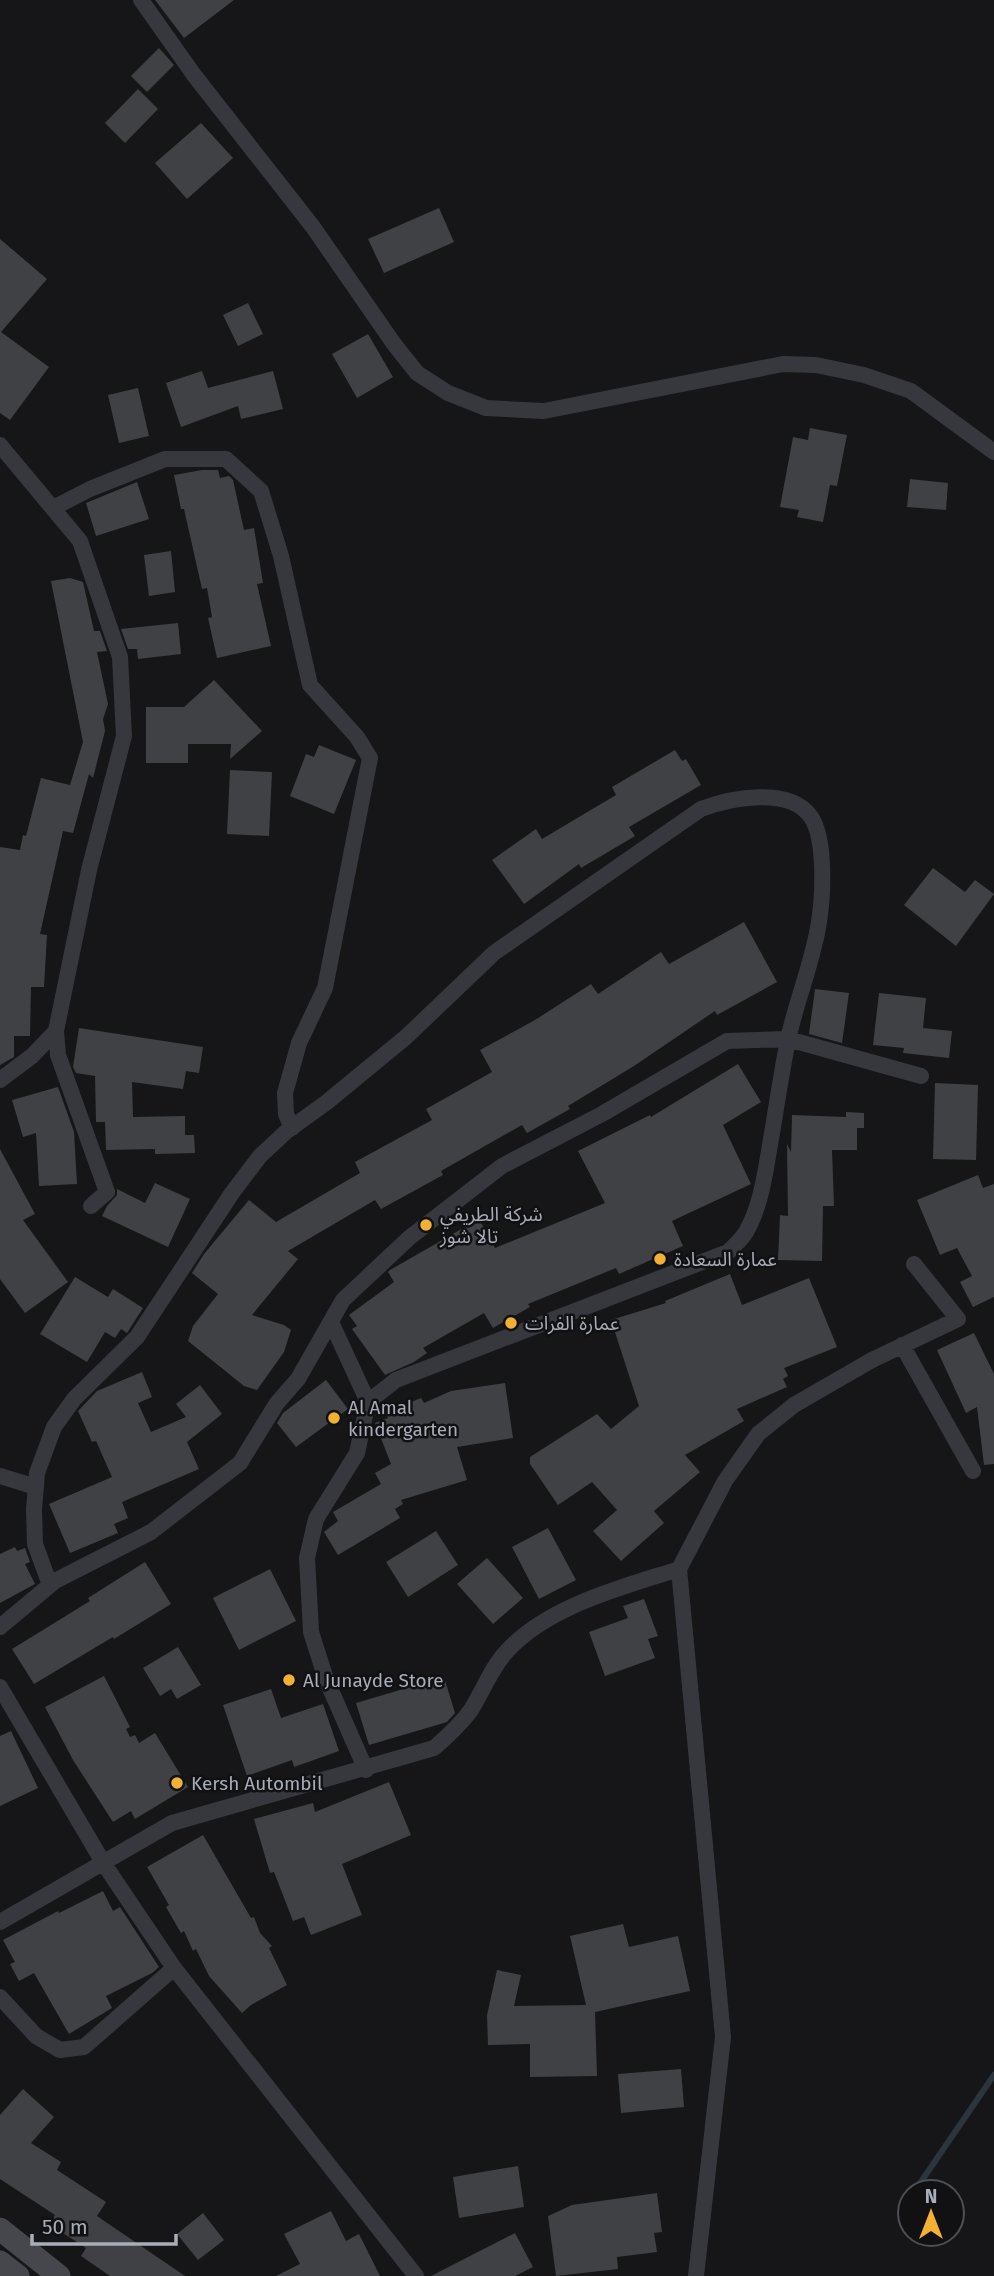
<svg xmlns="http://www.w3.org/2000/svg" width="994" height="2276" font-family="'Fira Sans','Noto Sans Arabic',sans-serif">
<rect width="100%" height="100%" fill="#161618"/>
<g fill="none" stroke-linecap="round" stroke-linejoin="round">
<path stroke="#2c353c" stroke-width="6" d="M914 2192 994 2075
M905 2205 910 2198"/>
</g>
<path fill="#404145" d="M155 0H234L184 38Z
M159 48 174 65 147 92 131 76Z
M138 89 158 109 125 143 105 123Z
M201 123 233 158 187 199 155 163Z
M439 208 454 242 384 273 368 239Z
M0 239 47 279 1 332 49 367 10 420 0 413Z
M248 303 263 334 238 346 223 315Z
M368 334 393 377 357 398 332 354Z
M202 371 208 388 273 371 283 409 241 419 238 406 181 427 166 383Z
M138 388 149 436 119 443 108 395Z
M810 428 847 435 837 486 830 485 823 522 797 517 799 510 780 507 793 437 808 440Z
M202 470H218L220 478 229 476 233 480 244 530 254 528 263 583 257 584 271 646 217 658 208 618 212 617 207 588 202 589 184 509H181L174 475Z
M910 479 948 483 946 510 907 507Z
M137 482 149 519 96 536 86 503Z
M171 551 175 592 149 596 144 555Z
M70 578 83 582 94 631H100L107 651 97 652 108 704 103 719 105 731 93 778 89 774 73 833 63 831 40 934 47 935 44 987H31L30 1036H14V1057L0 1065V847L20 850 23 835 26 836 41 778 70 785 83 742 51 581Z
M178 623 181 654 138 659 137 649H128L121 629Z
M214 680 262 731 230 759 231 744H188V763H146V707H184Z
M319 745 356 760 334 814 290 796 306 754 314 757Z
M675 750 682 761 686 759 701 785 629 827 635 836 581 868 579 864 524 904 492 860 536 829 542 839 616 795 612 787Z
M230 770 272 772 269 836 227 834Z
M933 868 965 892 975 880 994 894 956 946 904 905Z
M744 922 777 982 717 1015 715 1011 634 1066 568 1106 570 1109 527 1133 522 1125 441 1171 443 1175 381 1209 375 1200 288 1251 298 1259 252 1315 284 1325 291 1330 284 1352 257 1390 244 1386 188 1341 193 1326 218 1294 192 1273 204 1254 249 1200 276 1222 360 1173 355 1162 432 1120 426 1109 492 1072 480 1050 535 1020 591 984 598 994 661 952 669 964Z
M815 989 849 993 842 1043 809 1034Z
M879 993 926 998 923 1028 952 1031 949 1058 903 1053 904 1048 873 1045Z
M79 1028 203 1047 199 1073 186 1071 183 1089 132 1082 133 1117 185 1116V1135H194L195 1153 155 1154V1149L106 1150 105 1122H96L95 1076 76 1073 73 1067Z
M738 1064 761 1102 723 1125 751 1184 672 1221 683 1246 619 1274 616 1268 528 1304 530 1307 493 1328 484 1313 423 1348 427 1353 414 1362 385 1375 352 1329 357 1326 349 1315 394 1282 388 1272 390 1270 479 1219 495 1248 605 1203 578 1151 650 1115 651 1117Z
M935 1083 978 1085 976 1160 933 1159Z
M58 1087 74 1132 77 1184 39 1186 36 1133 23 1137 12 1100Z
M846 1112 864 1113V1128H857V1150H832L834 1206H823L822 1261 778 1260 780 1215 788 1216 787 1144 791 1152 792 1115 846 1117Z
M0 1149 35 1214 23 1220 68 1282 25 1313 0 1279Z
M978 1175 983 1188 994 1184V1297L973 1307 960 1282 972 1276 957 1248 940 1255 917 1200Z
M155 1183 190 1199 168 1247 102 1216 107 1206 117 1195V1189L145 1203Z
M730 1274 742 1305 809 1278 837 1347 784 1368 788 1376 783 1379 787 1387 737 1409 744 1421 685 1455 700 1472 654 1511 664 1523 621 1561 593 1531 617 1510 592 1482 558 1505 530 1464V1457L597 1414 611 1429 639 1406 611 1320 666 1303 665 1301Z
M75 1277 108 1297 113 1289 143 1308 127 1333 121 1329 115 1338 105 1332 87 1362 40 1334Z
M974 1333 994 1374V1464L984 1465 977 1407 966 1413 937 1350Z
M142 1372 152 1397 138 1403 151 1432 186 1417 176 1404 200 1385 222 1414 187 1442 199 1469 122 1502 128 1518 114 1524 118 1533 70 1553 49 1504 112 1477 96 1441 92 1442 78 1411 97 1391Z
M326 1380 348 1409 296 1447 277 1423 283 1413Z
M505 1383 513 1438 457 1447 467 1480 401 1500 403 1504 395 1509 400 1518 338 1555 324 1532 338 1521 333 1512 381 1484 375 1473 391 1464 375 1423 388 1418 385 1413 421 1398 424 1403 451 1391Z
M548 1528 576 1580 539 1599 512 1547Z
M436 1531 458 1565 408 1597 386 1562Z
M15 1547 17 1551 25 1548 30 1562 25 1564 35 1584 0 1603V1554Z
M487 1558 523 1598 493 1624 457 1584Z
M145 1562 171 1604 114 1639 113 1637 34 1684 12 1649 90 1601 88 1598Z
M270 1569 296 1621 239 1650 213 1598Z
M644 1599 658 1636 648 1639 655 1658 605 1676 589 1632 628 1618 623 1606Z
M178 1647 201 1685 177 1699 171 1689 160 1696 143 1668Z
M104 1676 130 1727 126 1729 130 1737 135 1735 139 1743 155 1733 188 1787 135 1819 131 1811 113 1822 73 1760 45 1707Z
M444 1677 455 1713 447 1722 369 1745 356 1703Z
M271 1689 281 1718 323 1704 339 1751 294 1767 292 1760 247 1776 223 1705Z
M11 1731 38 1788 0 1806V1736Z
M389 1782 411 1835 342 1864 362 1915 311 1935 304 1917 293 1921 274 1872 270 1873 254 1819 313 1803 315 1812Z
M203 1835 251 1918 254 1917 260 1933 272 1946 269 1948 287 1985 251 2005 242 2013 209 1976 196 1949 193 1951 184 1931 181 1933 166 1907 169 1905 147 1867Z
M103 1891 113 1911 120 1907 159 1967 152 1973 106 1996 112 2008 69 2034 34 1973 19 1981 10 1964 15 1962 3 1940 58 1911 59 1913Z
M623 1924 629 1947 678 1936 690 1991 595 2012 597 2076 530 2077V2044L488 2045 487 2015 497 1970 521 1975 514 2006 586 2005 570 1936Z
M681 2069 684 2107 621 2113 618 2074Z
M23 2089 54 2117 31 2143 61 2162 57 2170 106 2202 97 2216 185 2276H110L81 2256 86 2248 49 2224 55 2215 0 2179V2115Z
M518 2166 524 2207 459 2218 453 2177Z
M657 2193 662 2232 654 2233 657 2252 617 2257 618 2269 556 2276 548 2216 572 2205Z
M331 2211 346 2241 359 2234 380 2276H276L300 2264 284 2234Z
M203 2213 224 2240 198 2260 177 2234Z
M515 2233 533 2267 515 2276H431Z"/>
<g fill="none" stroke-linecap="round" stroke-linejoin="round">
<path stroke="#37383d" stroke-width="16" d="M141 0 194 75 313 227 394 344 417 373 448 393 486 408 544 411 783 364 816 365 864 375 911 391 994 452
M0 445 80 541 120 657 124 736 89 870 56 1031 32 1056 0 1080
M53 508 90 489 165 459H226L261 491 281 556 310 685 357 737 370 758 325 988 299 1043 285 1093 286 1114 292 1128
M56 1031 58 1055 107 1192 91 1206
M331 1322 368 1402
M902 1345 973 1471
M0 1476 36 1487
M679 1569 723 2037 696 2276
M50 1585 35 1544 34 1509 37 1473 54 1427 74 1399 137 1337 232 1193 260 1156 287 1131 327 1102 406 1037 494 953 701 809C730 798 790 786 811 817 826 839 823 896 819 922 813 962 796 1001 788 1040 781 1075 776 1110 770 1145 765 1174 761 1206 746 1232 742 1239 734 1246 728 1252L396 1380 368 1402 357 1453 316 1519 307 1558 311 1632 326 1679 366 1770
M0 1627 55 1581 151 1532 240 1463 277 1403 298 1379 343 1300 409 1238 502 1166 602 1114 727 1041 788 1039 921 1076
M0 1687 104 1864 174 1968
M0 1922 172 1823 434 1748C448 1736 460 1725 471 1710 483 1691 491 1668 507 1651 548 1606 623 1587 679 1569L725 1481 758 1434 794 1405 872 1360 958 1319 914 1264
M0 1997 36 2036 60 2050 84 2047 174 1968 416 2276"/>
<path stroke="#45474d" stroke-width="23" d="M0 2229 59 2276
M0 2262 18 2276"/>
</g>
<g fill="#f2b134" stroke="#111113" stroke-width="2.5">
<circle cx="426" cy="1225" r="7"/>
<circle cx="660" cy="1259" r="7"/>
<circle cx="511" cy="1323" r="7"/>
<circle cx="334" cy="1418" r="7"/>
<circle cx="289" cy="1680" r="7"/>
<circle cx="177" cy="1783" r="7"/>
</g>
<g text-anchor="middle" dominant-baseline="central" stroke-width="5" stroke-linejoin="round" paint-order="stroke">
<g font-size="19" fill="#a8adb8" stroke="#111113" text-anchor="start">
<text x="440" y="1214">شركة الطريفي<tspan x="440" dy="22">تالا شوز</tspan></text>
<text x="674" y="1259">عمارة السعادة</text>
<text x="525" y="1323">عمارة الفرات</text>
<text x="348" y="1407">Al Amal<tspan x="348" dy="22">kindergarten</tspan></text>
<text x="303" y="1680">Al Junayde Store</text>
<text x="191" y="1783">Kersh Autombil</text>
</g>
</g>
<g transform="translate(931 2213)"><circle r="33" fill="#111113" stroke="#4d4f55" stroke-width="2"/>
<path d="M0-5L12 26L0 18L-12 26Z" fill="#f2b134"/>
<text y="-10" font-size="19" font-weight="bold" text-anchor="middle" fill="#a8adb8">N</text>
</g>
<path d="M32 2234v10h144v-10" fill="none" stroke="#a8adb8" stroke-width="3.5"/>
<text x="42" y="2234" font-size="21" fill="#a8adb8" stroke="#111113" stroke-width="5" paint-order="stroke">50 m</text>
</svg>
